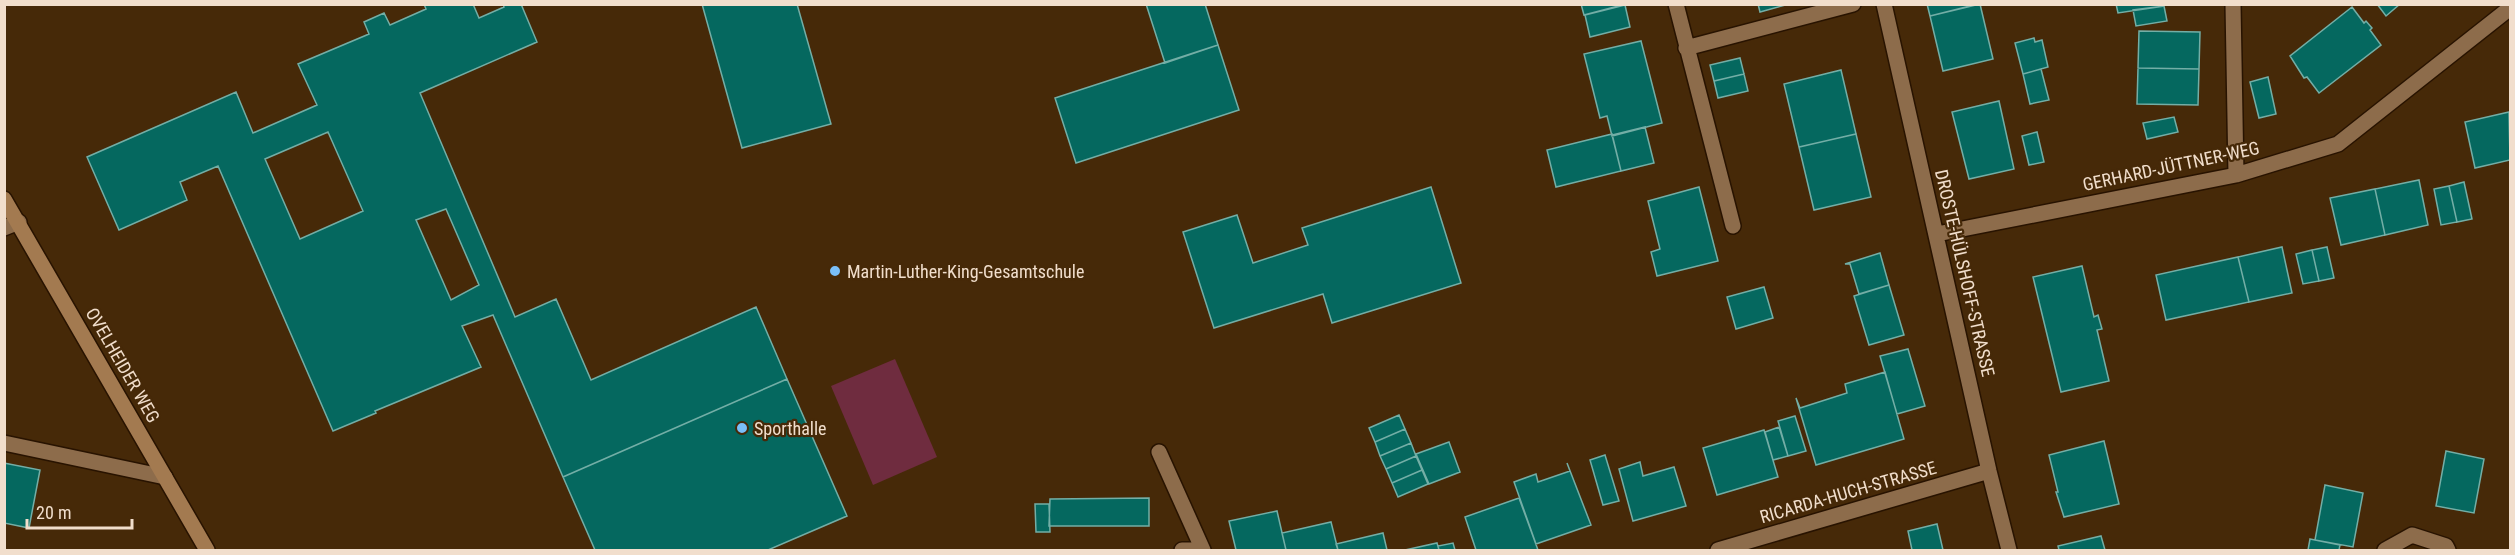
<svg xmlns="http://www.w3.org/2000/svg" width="2515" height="555" font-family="'Roboto Condensed',sans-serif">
<rect width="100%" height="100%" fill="#462908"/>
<path fill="#6f2c3f" d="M895 359 937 457 873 485 831 386Z"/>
<path fill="#05685f" stroke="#73aea6" stroke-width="1.5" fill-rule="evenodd" d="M424 4H473L479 18 504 7 503 4H521L537 42 420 93 515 317 556 299 591 380 756 307 787 379 563 477 493 315 462 326 481 367 375 411 376 413 333 431 218 166 180 182 187 200 119 230 87 157 236 92 253 133 317 105 298 64 369 34 364 22 384 13 390 25 426 9ZM328 132 363 211 300 239 265 159ZM446 209 479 285 451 300 416 220Z
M702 4H797L831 124 742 148Z
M1146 4H1205L1218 45 1165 63Z
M1581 4H1626L1584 15Z
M1758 4H1789L1760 12Z
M1927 4H1978L1930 16Z
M1980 4 1993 59 1943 71 1930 16Z
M2116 4H2164V6L2118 13Z
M2377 4H2400L2386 16Z
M1625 5 1630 27 1590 37 1585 15Z
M2164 6 2167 21 2136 26 2133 10Z
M2352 7 2364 23 2366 21 2372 28 2370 30 2381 45 2319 93 2307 77 2304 78 2290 56Z
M2139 31 2200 32 2199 69 2138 68Z
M2034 38 2035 42 2042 40 2048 67 2023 74 2015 43Z
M1641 41 1662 123 1612 136 1607 116 1600 118 1584 54Z
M1218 45 1239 110 1076 163 1055 98Z
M1740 58 1744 74 1714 81 1710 65Z
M2138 68 2199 69 2198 105 2137 104Z
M2041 69 2049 100 2030 104 2023 74Z
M1841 70 1856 134 1799 147 1784 84Z
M1744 74 1748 91 1718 98 1714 81Z
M2268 77 2276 114 2259 118 2250 82Z
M1999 101 2014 169 1969 179 1952 112Z
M2509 112 2510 160 2475 168 2465 122Z
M2174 117 2178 132 2147 139 2143 123Z
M1645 127 1654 163 1621 171 1612 135Z
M2037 132 2044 162 2029 165 2022 136Z
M1612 134 1621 171 1556 187 1547 150Z
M1856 134 1871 197 1814 210 1799 147Z
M2419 180 2428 225 2385 235 2375 189Z
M2464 182 2472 219 2457 222 2449 186Z
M2449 186 2457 222 2441 225 2434 189Z
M1431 187 1461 283 1332 323 1323 294 1214 328 1183 232 1237 215 1253 263 1308 245 1302 228Z
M1699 187 1718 261 1657 276 1651 252 1660 249 1648 201Z
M2375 189 2385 235 2341 245 2330 198Z
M2282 247 2292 293 2249 302 2238 257Z
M2327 247 2334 278 2319 281 2312 250Z
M2312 250 2319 281 2303 284 2296 254Z
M1880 253 1889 285 1859 294 1850 264H1845Z
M2238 257 2249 302 2166 320 2156 275Z
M2082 266 2094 317 2098 315 2102 329 2097 330 2109 381 2061 392 2033 277Z
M1889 285 1904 335 1869 345 1854 296Z
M1764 287 1773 318 1736 329 1727 297Z
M1908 349 1925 406 1897 414 1880 356Z
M1885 372 1904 439 1816 465 1796 398 1800 408 1847 393 1845 384Z
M787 379 847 516 768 550H595L563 477Z
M1399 415 1405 429 1375 442 1369 428Z
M1795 416 1806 451 1788 456 1778 421Z
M1779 427 1788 456 1773 460 1765 432Z
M1405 429 1411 443 1380 456 1375 442Z
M1764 430 1778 477 1717 495 1703 448Z
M2104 441 2119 504 2064 517 2056 492H2058L2049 455Z
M1449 442 1460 472 1429 484 1416 454Z
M1411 443 1416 456 1386 469 1380 456Z
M2446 451 2484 459 2474 513 2436 506Z
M1605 455 1619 501 1603 505 1590 460Z
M1416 456 1422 470 1392 483 1386 469Z
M1640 462 1643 476 1674 467 1686 506 1633 521 1619 469Z
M4 463 40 470 29 528 4 523Z
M1567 463 1591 525 1536 544 1514 482 1536 474 1538 482 1570 471Z
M1422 470 1428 484 1398 497 1392 483Z
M2325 485 2363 493 2353 547 2315 540Z
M1149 498V526H1049L1050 499Z
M1519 498 1538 550H1476L1465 517Z
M1035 504H1049L1050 532H1036Z
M1277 511 1286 550H1236L1229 521Z
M1331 522 1338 550H1286L1282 533Z
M1937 524 1943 550H1912L1908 531Z
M1383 533 1387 550H1338L1336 544Z
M2101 536 2105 550H2059L2058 546Z
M2310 539 2340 545 2339 550H2308Z
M1437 543 1439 550H1405Z
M1453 543 1455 550H1439L1438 546Z"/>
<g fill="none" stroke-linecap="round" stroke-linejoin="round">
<g stroke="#281300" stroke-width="18">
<path id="lane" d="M1676 4 1733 226
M1686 48 1853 4
M4 443 165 477
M1159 452 1203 550
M1182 550H1203"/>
</g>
<g stroke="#281300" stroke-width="18">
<path id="street" d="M1884 4 1989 471 2009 550
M2233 4 2236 175
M4 228 19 222
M1937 234 2236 175 2338 144 2510 8
M1718 550 1989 471
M2385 550 2412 535 2446 546 2448 550"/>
</g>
<g stroke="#281300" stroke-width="18">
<path id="secondary" d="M4 199 207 550"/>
</g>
<use href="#lane" stroke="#8d6c4b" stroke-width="15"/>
<use href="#street" stroke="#8d6c4b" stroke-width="15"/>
<use href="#secondary" stroke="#a37a50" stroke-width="15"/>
</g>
<g fill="#7abff8" stroke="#462908" stroke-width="2">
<circle cx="835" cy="271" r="6"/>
<circle cx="742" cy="428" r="6"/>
</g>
<g text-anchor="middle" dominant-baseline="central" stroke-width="4.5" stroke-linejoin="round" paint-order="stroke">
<g font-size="18" fill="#f1decc" stroke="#462908">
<text transform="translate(2171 166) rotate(-12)">GERHARD-JÜTTNER-WEG</text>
<text transform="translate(1965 273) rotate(77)">DROSTE-HÜLSHOFF-STRASSE</text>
<text transform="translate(123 365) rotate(60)">OVELHEIDER WEG</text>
<text transform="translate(1848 492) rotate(-16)">RICARDA-HUCH-STRASSE</text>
</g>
<g font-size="18" fill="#f1decc" stroke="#462908" text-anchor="start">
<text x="847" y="271">Martin-Luther-King-Gesamtschule</text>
<text x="754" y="428">Sporthalle</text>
</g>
</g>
<rect width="2515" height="555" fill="none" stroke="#f1decc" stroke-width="12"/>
<path d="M27 519v9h105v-9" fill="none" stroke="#f1decc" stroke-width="3"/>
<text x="36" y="519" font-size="18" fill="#f1decc" stroke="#462908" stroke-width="4.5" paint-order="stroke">20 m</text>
</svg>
